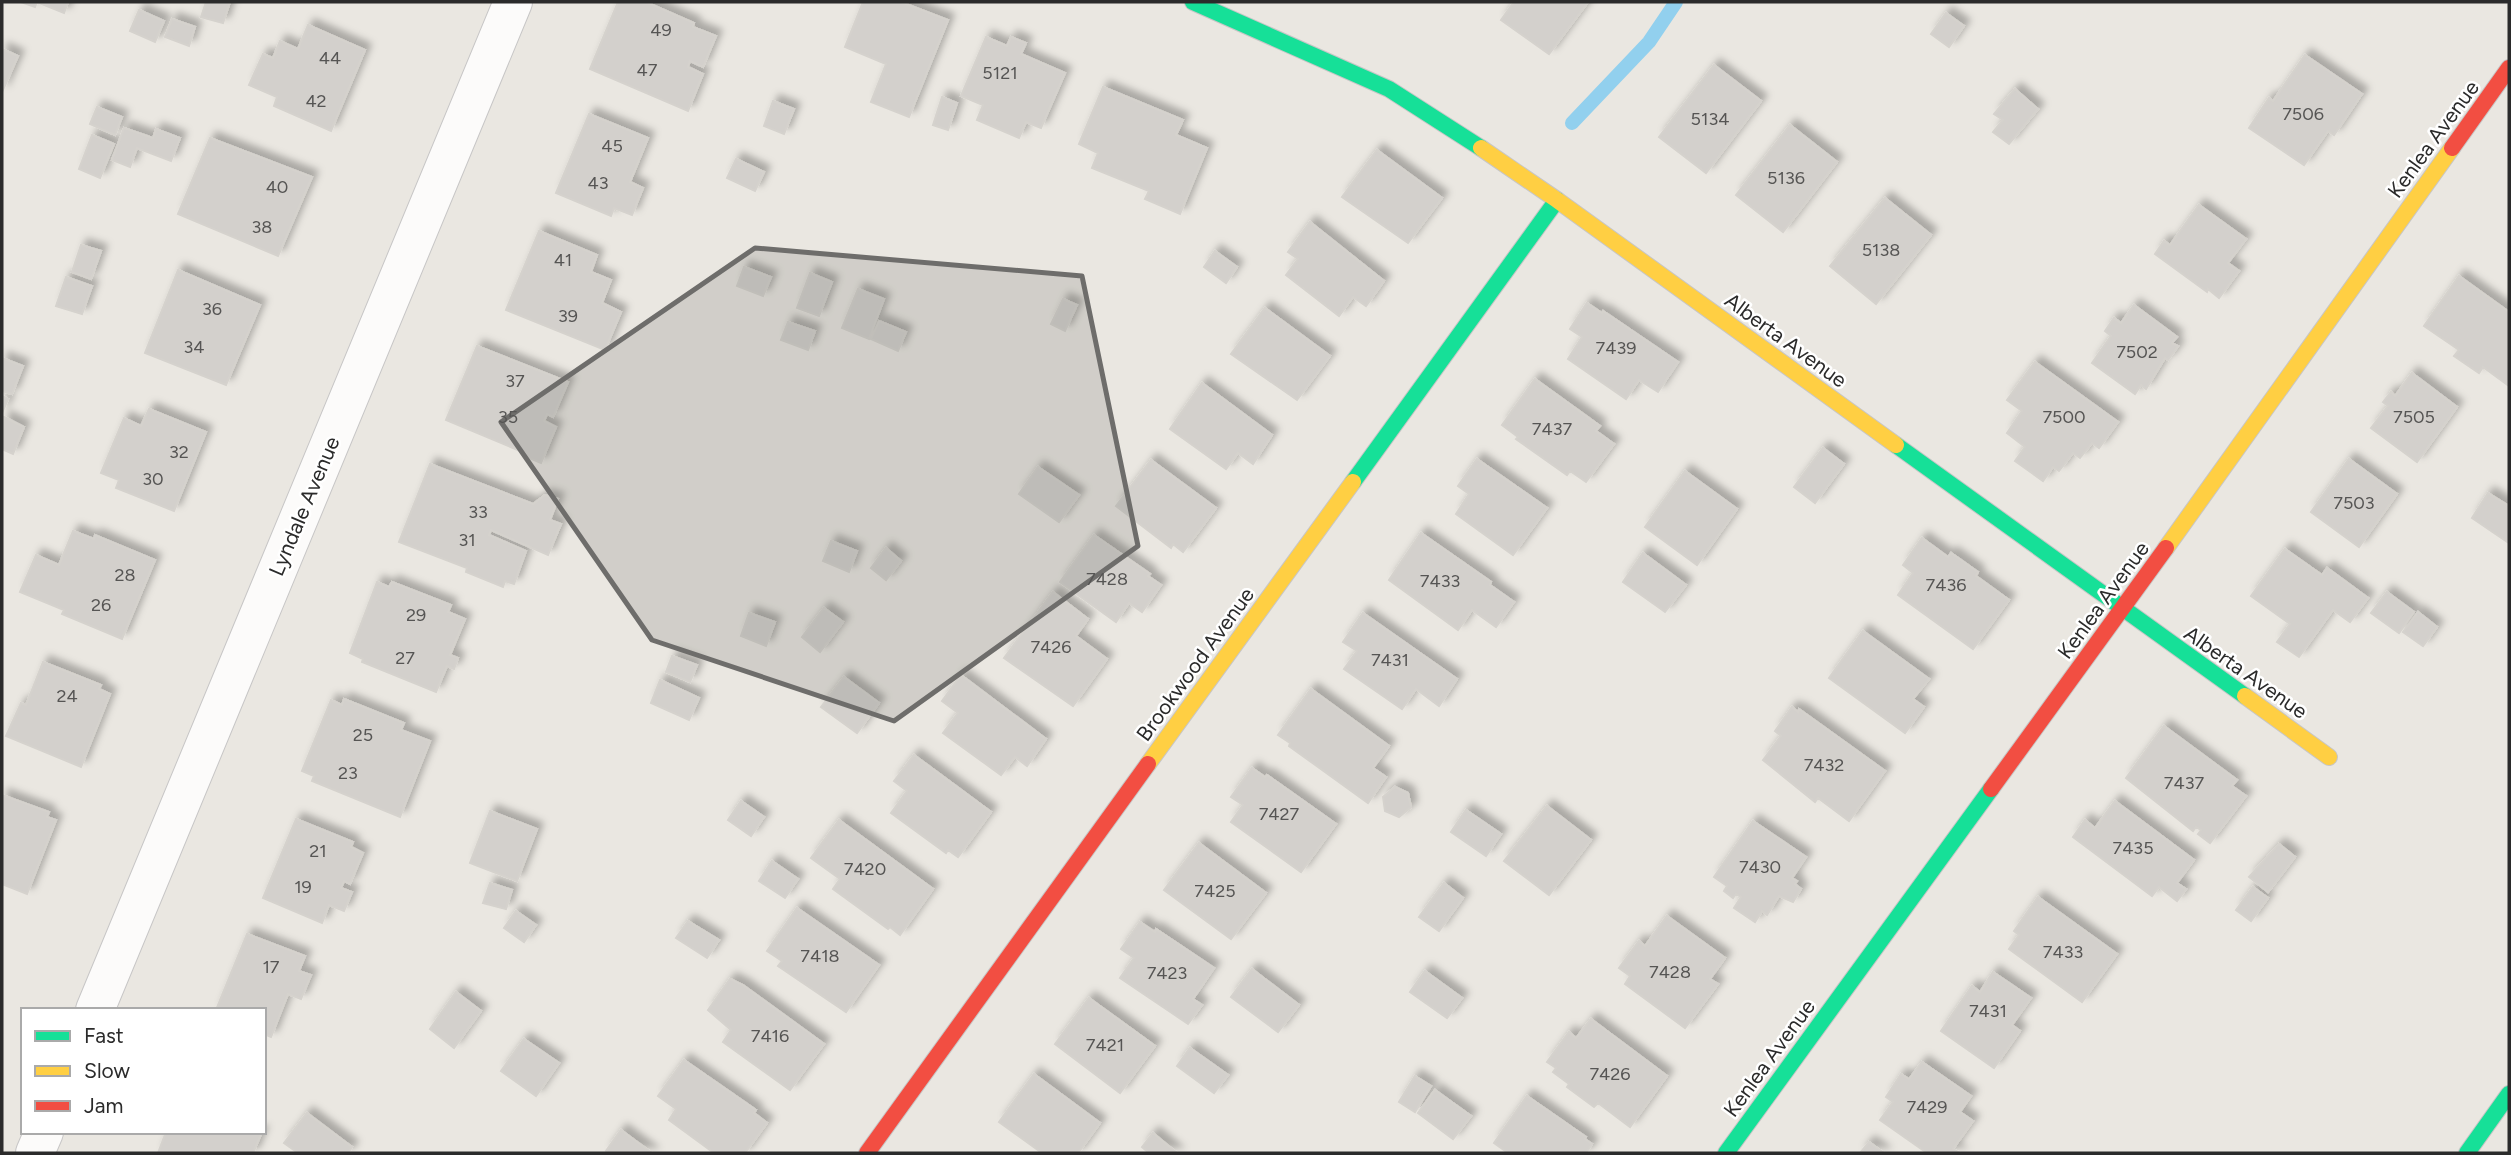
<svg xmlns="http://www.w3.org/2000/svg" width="2511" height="1155" font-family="Figtree,sans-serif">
<defs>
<filter id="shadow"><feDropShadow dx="6" dy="-6" stdDeviation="3.5" flood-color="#0004"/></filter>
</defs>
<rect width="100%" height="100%" fill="#eae7e1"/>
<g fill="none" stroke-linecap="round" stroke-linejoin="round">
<path stroke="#92d0ee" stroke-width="14" d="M1572 123 1649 42 1676 2"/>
</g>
<path fill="#d3d0cc" stroke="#d5d2cd" stroke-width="2" filter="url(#shadow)" d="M21 2H68L64 13 37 2 35 7Z
M206 2H230L223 23 201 17Z
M618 2H646L694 23 693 27 716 36 703 67 690 61 688 67 703 74 688 111 590 69Z
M863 2H901L948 20 909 117 871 102 886 64 845 47Z
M1514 2H1588L1549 54 1501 20Z
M139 10 164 21 155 42 130 31Z
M1946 13 1964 26 1949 47 1931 34Z
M172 19 195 27 189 46 165 37Z
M308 25 365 50 331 131 274 106 277 97 249 85 263 54 273 58 280 41 298 49Z
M986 37 1007 46 1011 37 1026 43 1021 54 1065 73 1041 128 1026 122 1019 138 977 120 983 105 961 96Z
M2 49 18 56 2 92Z
M2305 55 2362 94 2334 135 2328 131 2304 165 2249 128 2269 98 2273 101Z
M1714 65 1761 101 1706 173 1659 137Z
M1103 87 1183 120 1176 135 1207 148 1180 214 1145 199 1149 191 1092 168 1098 153 1079 144Z
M2015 89 2038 109 2009 144 1993 132 2003 120 1994 114Z
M942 97 957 103 948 130 933 125Z
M773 101 794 109 784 134 764 126Z
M97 107 122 117 115 135 90 124Z
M589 114 648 138 630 182 643 188 632 215 614 208 611 216 556 193Z
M1790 125 1837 162 1783 232 1736 195Z
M124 128 153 138 156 129 180 138 171 161 137 148 130 167 112 160Z
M92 135 114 144 100 178 79 169Z
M210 138 312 177 278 256 178 214Z
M1377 150 1442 198 1408 243 1342 197Z
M736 159 764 172 755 191 727 178Z
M1885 198 1931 235 1876 304 1830 266Z
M2199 205 2246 239 2228 263 2239 271 2219 298 2208 289 2207 292 2155 254 2164 241 2170 245Z
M1310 222 1384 281 1366 306 1353 297 1339 316 1286 275 1298 259 1288 252Z
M539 231 597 255 591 272 611 280 602 303 621 312 605 350 506 310Z
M81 245 101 251 91 279 72 272Z
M1215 251 1237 267 1226 283 1204 267Z
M744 267 771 277 763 296 737 286Z
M178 270 260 305 226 385 145 353Z
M810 273 832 282 819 316 797 308Z
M2459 276 2509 312V386L2483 367 2479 373 2454 356 2459 350 2424 326Z
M66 277 92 286 82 314 56 306Z
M858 289 884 299 869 339 842 328Z
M1063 299 1077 305 1065 331 1051 324Z
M1587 303 1602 313 1603 311 1678 362 1658 392 1639 380 1626 399 1568 359 1582 337 1570 329Z
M2134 305 2177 337 2172 343 2178 346 2168 360 2165 358 2146 389 2141 385 2135 394 2092 363 2111 336 2105 331 2114 318 2121 323Z
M1265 308 1330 356 1297 400 1231 354Z
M879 321 906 332 898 351 871 339Z
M788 322 815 331 808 350 781 340Z
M477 346 568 382 553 417 547 414 544 421 556 427 541 463 524 456 525 453 446 420Z
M2 358 23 366 12 394 2 391Z
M2035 362 2118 422 2099 448 2092 443 2080 458 2073 453 2059 471 2053 467 2043 481 2015 461 2025 447 2007 433 2022 411 2007 400Z
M2412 373 2457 407 2417 462 2371 428 2388 406 2383 402 2391 392 2395 396Z
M1535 379 1600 426 1596 431 1614 444 1586 482 1570 471 1567 475 1516 439 1518 437 1502 425Z
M1202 383 1272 435 1253 464 1238 453 1226 469 1170 429Z
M2 396 8 399 2 413Z
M149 409 206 432 174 511 116 488 119 480 101 473 124 418 141 426Z
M4 417 24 427 13 454 2 449Z
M1823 448 1844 464 1815 503 1794 487Z
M1477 459 1547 508 1513 555 1456 514 1469 494 1458 486Z
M2349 459 2397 494 2359 547 2311 512Z
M1151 460 1216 508 1183 552 1173 544 1171 548 1116 506Z
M430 464 533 504 545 495 558 499 550 520 561 524 548 555 491 530 489 535 526 551 514 584 505 581 503 587 466 572 467 568 399 542Z
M1038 467 1079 495 1059 522 1019 494Z
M1685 471 1737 509 1697 565 1645 527Z
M2488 493 2509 506V543L2472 518Z
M73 531 94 539 95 535 155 560 122 639 62 614 64 610 20 592 36 555 59 565Z
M1421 533 1491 582 1490 585 1514 602 1496 627 1472 610 1458 630 1389 580Z
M1094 535 1150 574 1148 576 1161 585 1142 612 1129 603 1116 622 1060 582Z
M1922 538 1948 557 1951 553 1978 572 1976 576 2009 600 1973 649 1898 595 1913 573 1903 565Z
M831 541 857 551 849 572 823 561Z
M886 548 901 561 886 580 871 568Z
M2285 549 2322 575 2327 568 2368 598 2350 622 2333 610 2299 657 2277 642 2290 624 2251 596Z
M1643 553 1686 585 1665 612 1623 582Z
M377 582 389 587 392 582 451 605 448 612 465 619 450 655 458 658 454 669 447 666 436 692 362 662 363 659 350 653Z
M1053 592 1088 619 1076 636 1107 659 1073 706 1004 658Z
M2387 592 2414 612 2399 633 2371 613Z
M824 608 843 622 820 652 802 637Z
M2418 612 2437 627 2423 646 2403 632Z
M749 613 775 622 766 646 741 636Z
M1363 613 1457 679 1439 706 1416 689 1402 709 1344 669 1357 651 1343 642Z
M1863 631 1929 679 1913 699 1924 707 1905 733 1829 678Z
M672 656 697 665 690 682 666 672Z
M43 662 101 685 99 689 110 694 81 767 6 736 21 703 26 705Z
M961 675 1046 739 1027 766 1015 757 1001 775 943 733 958 713 942 701Z
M844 677 879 703 857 733 821 707Z
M660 680 699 698 689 720 651 703Z
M1311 689 1389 746 1373 768 1386 777 1368 803 1289 746 1290 743 1278 735Z
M344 699 404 723 401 730 430 741 400 817 312 781 314 776 302 771 331 700 342 705Z
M1792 707 1798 712 1799 709 1885 771 1849 821 1818 798 1815 802 1763 760 1781 736 1775 731Z
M2164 726 2237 780 2232 786 2246 796 2210 843 2198 834 2201 830 2196 827 2193 831 2126 778Z
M914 755 991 812 958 857 948 850 946 853 891 813 907 791 894 781Z
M1252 768 1265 777 1267 775 1336 824 1301 872 1231 822 1243 805 1231 797Z
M1395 787 1408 793 1411 807 1399 817 1385 811 1383 797Z
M2 795 49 812 47 817 56 820 27 894 2 884Z
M741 801 764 817 751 836 728 820Z
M2115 801 2194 860 2177 883 2186 889 2177 901 2159 887 2152 896 2073 837 2085 820 2095 828Z
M1547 806 1591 840 1549 895 1504 861Z
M1466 810 1501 834 1486 856 1451 832Z
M490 811 537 829 517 881 470 863Z
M296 819 353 842 351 847 363 853 350 884 344 881 341 888 352 892 344 911 329 905 322 923 263 898Z
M839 820 933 889 900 935 890 927 888 929 833 889 840 879 811 858Z
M1753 821 1806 857 1792 878 1797 881 1795 884 1801 889 1793 902 1779 896 1767 915 1762 911 1755 922 1734 908 1741 897 1736 894 1733 898 1724 891 1727 886 1714 877Z
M1199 843 1266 893 1231 939 1164 890Z
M2279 844 2295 857 2268 892 2249 877Z
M772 861 798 879 785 898 759 881Z
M490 883 512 890 506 909 483 903Z
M1444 883 1463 898 1439 931 1419 917Z
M2253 887 2268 898 2251 921 2236 910Z
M2038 897 2117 954 2082 1002 2009 949 2019 935 2014 931Z
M797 908 879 965 846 1012 778 966 782 961 767 951Z
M516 911 536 925 524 942 504 928Z
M1667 916 1725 958 1710 979 1718 984 1685 1028 1625 984 1630 976 1619 968 1639 941 1645 946Z
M688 921 719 940 707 958 676 938Z
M1140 922 1155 932 1156 929 1214 968 1193 999 1202 1005 1188 1024 1120 978 1134 958 1121 949Z
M247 934 305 956 299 971 311 975 301 999 288 994 271 1037 264 1034V1010H216Z
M1252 969 1299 1005 1278 1032 1231 997Z
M1425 971 1462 998 1447 1018 1410 992Z
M1993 972 2031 998 2012 1025 2020 1031 1994 1068 1941 1031 1972 986 1980 992Z
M730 979 743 985 824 1044 790 1090 723 1042 731 1030 708 1010Z
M456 992 481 1011 454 1048 430 1029Z
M1089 998 1155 1046 1120 1093 1055 1044Z
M1591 1019 1667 1076 1630 1127 1598 1103 1594 1107 1567 1087 1569 1084 1553 1072 1556 1068 1547 1062 1569 1032 1576 1038Z
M524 1039 559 1063 536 1096 501 1071Z
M1190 1048 1228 1075 1214 1093 1177 1066Z
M684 1060 756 1110 754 1113 767 1123 745 1153H714L669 1120 676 1109 658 1096Z
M1922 1062 1971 1096 1960 1112 1973 1121 1953 1149 1960 1153H1927L1880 1120 1893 1102 1886 1097 1901 1074 1909 1079Z
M1034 1074 1100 1123 1078 1153H1042L999 1122Z
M1415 1076 1431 1086 1415 1112 1399 1102Z
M1435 1090 1471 1116 1453 1139 1418 1113Z
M1527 1096 1586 1137 1585 1139 1592 1144 1586 1153H1508L1494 1143Z
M307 1113 352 1147 348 1153H298L284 1143Z
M621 1130 652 1153H608L606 1151Z
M166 1132H262L253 1153H158Z
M1153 1133 1177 1153H1149L1142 1147Z
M1869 1142 1884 1153H1860Z"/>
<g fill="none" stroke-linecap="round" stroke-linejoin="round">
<g stroke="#c7c6c6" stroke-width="40">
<path id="street" d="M95 1010 513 2
M35 1153 44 1132"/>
</g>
<g stroke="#c7c6c6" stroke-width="18">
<path id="fast" d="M1193 2 1389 89 1481 148
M1896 445 2245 696
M1353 482 1557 200
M1726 1153 1991 789
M2467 1153 2509 1094"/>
</g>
<g stroke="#c7c6c6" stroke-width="18">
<path id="slow" d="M1481 148 1557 200 1896 445
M2166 548 2452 148
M2245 696 2329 757
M1148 764 1353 482"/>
</g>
<g stroke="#c7c6c6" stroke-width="18">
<path id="jam" d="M2452 148 2509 68
M1991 789 2166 548
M867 1153 1148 764"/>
</g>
<use href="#street" stroke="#fcfbfa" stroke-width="38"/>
<use href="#fast" stroke="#16e098" stroke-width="16"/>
<use href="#slow" stroke="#ffcf43" stroke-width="16"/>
<use href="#jam" stroke="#f24e42" stroke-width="16"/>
</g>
<path fill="#6e6d6b" fill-opacity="0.2" stroke="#6e6d6b" stroke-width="5" stroke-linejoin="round" d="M755 248 1082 276 1138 546 894 721 652 640 501 422Z"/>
<g text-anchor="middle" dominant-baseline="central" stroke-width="5" stroke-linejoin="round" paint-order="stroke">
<g font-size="18" fill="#565554">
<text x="661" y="30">49</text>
<text x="330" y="58">44</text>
<text x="647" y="70">47</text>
<text x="1000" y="73">5121</text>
<text x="316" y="101">42</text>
<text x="2303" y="114">7506</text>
<text x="1710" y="119">5134</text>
<text x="612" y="146">45</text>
<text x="1786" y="178">5136</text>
<text x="598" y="183">43</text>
<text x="277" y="187">40</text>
<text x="262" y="227">38</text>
<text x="1881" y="250">5138</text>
<text x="563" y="260">41</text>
<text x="212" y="309">36</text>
<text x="568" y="316">39</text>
<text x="194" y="347">34</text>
<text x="1616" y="348">7439</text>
<text x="2137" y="352">7502</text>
<text x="515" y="381">37</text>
<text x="508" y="417">35</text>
<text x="2064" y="417">7500</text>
<text x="2414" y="417">7505</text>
<text x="1552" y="429">7437</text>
<text x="179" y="452">32</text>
<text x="153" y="479">30</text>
<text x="2354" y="503">7503</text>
<text x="478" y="512">33</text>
<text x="467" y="540">31</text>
<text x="125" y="575">28</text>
<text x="1107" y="579">7428</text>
<text x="1440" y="581">7433</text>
<text x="1946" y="585">7436</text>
<text x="101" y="605">26</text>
<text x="416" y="615">29</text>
<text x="1051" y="647">7426</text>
<text x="405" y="658">27</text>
<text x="1390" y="660">7431</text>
<text x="67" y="696">24</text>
<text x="363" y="735">25</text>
<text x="1824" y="765">7432</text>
<text x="348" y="773">23</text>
<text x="2184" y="783">7437</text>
<text x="1279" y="814">7427</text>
<text x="2133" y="848">7435</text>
<text x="318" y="851">21</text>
<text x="1760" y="867">7430</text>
<text x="865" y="869">7420</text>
<text x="303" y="887">19</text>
<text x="1215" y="891">7425</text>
<text x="2063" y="952">7433</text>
<text x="820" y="956">7418</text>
<text x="271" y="967">17</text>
<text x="1670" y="972">7428</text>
<text x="1167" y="973">7423</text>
<text x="1988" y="1011">7431</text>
<text x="770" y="1036">7416</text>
<text x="1105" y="1045">7421</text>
<text x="1610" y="1074">7426</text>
<text x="1927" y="1107">7429</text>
</g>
<g font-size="21" fill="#2b2b2b" stroke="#fff">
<text transform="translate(2433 139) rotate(-54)">Kenlea Avenue</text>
<text transform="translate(1786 340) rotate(36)">Alberta Avenue</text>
<text transform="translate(304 506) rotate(-67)">Lyndale Avenue</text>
<text transform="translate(2103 600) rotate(-54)">Kenlea Avenue</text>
<text transform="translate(1195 664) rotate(-54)">Brookwood Avenue</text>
<text transform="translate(2246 672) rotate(35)">Alberta Avenue</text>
<text transform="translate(1769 1058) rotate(-54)">Kenlea Avenue</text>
</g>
</g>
<rect width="2511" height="1155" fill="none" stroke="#2b2b2b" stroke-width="7"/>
<rect x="21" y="1008" width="245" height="126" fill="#ffffff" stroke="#aaaaaa" stroke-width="2"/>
<rect x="35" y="1031" width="35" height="10" fill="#16e098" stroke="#aaaaaa" stroke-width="2"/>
<text x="84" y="1043" font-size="21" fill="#2b2b2b">Fast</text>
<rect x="35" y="1066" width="35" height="10" fill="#ffcf43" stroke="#aaaaaa" stroke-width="2"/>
<text x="84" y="1078" font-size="21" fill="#2b2b2b">Slow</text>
<rect x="35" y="1101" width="35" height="10" fill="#f24e42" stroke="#aaaaaa" stroke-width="2"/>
<text x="84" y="1113" font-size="21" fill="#2b2b2b">Jam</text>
</svg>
